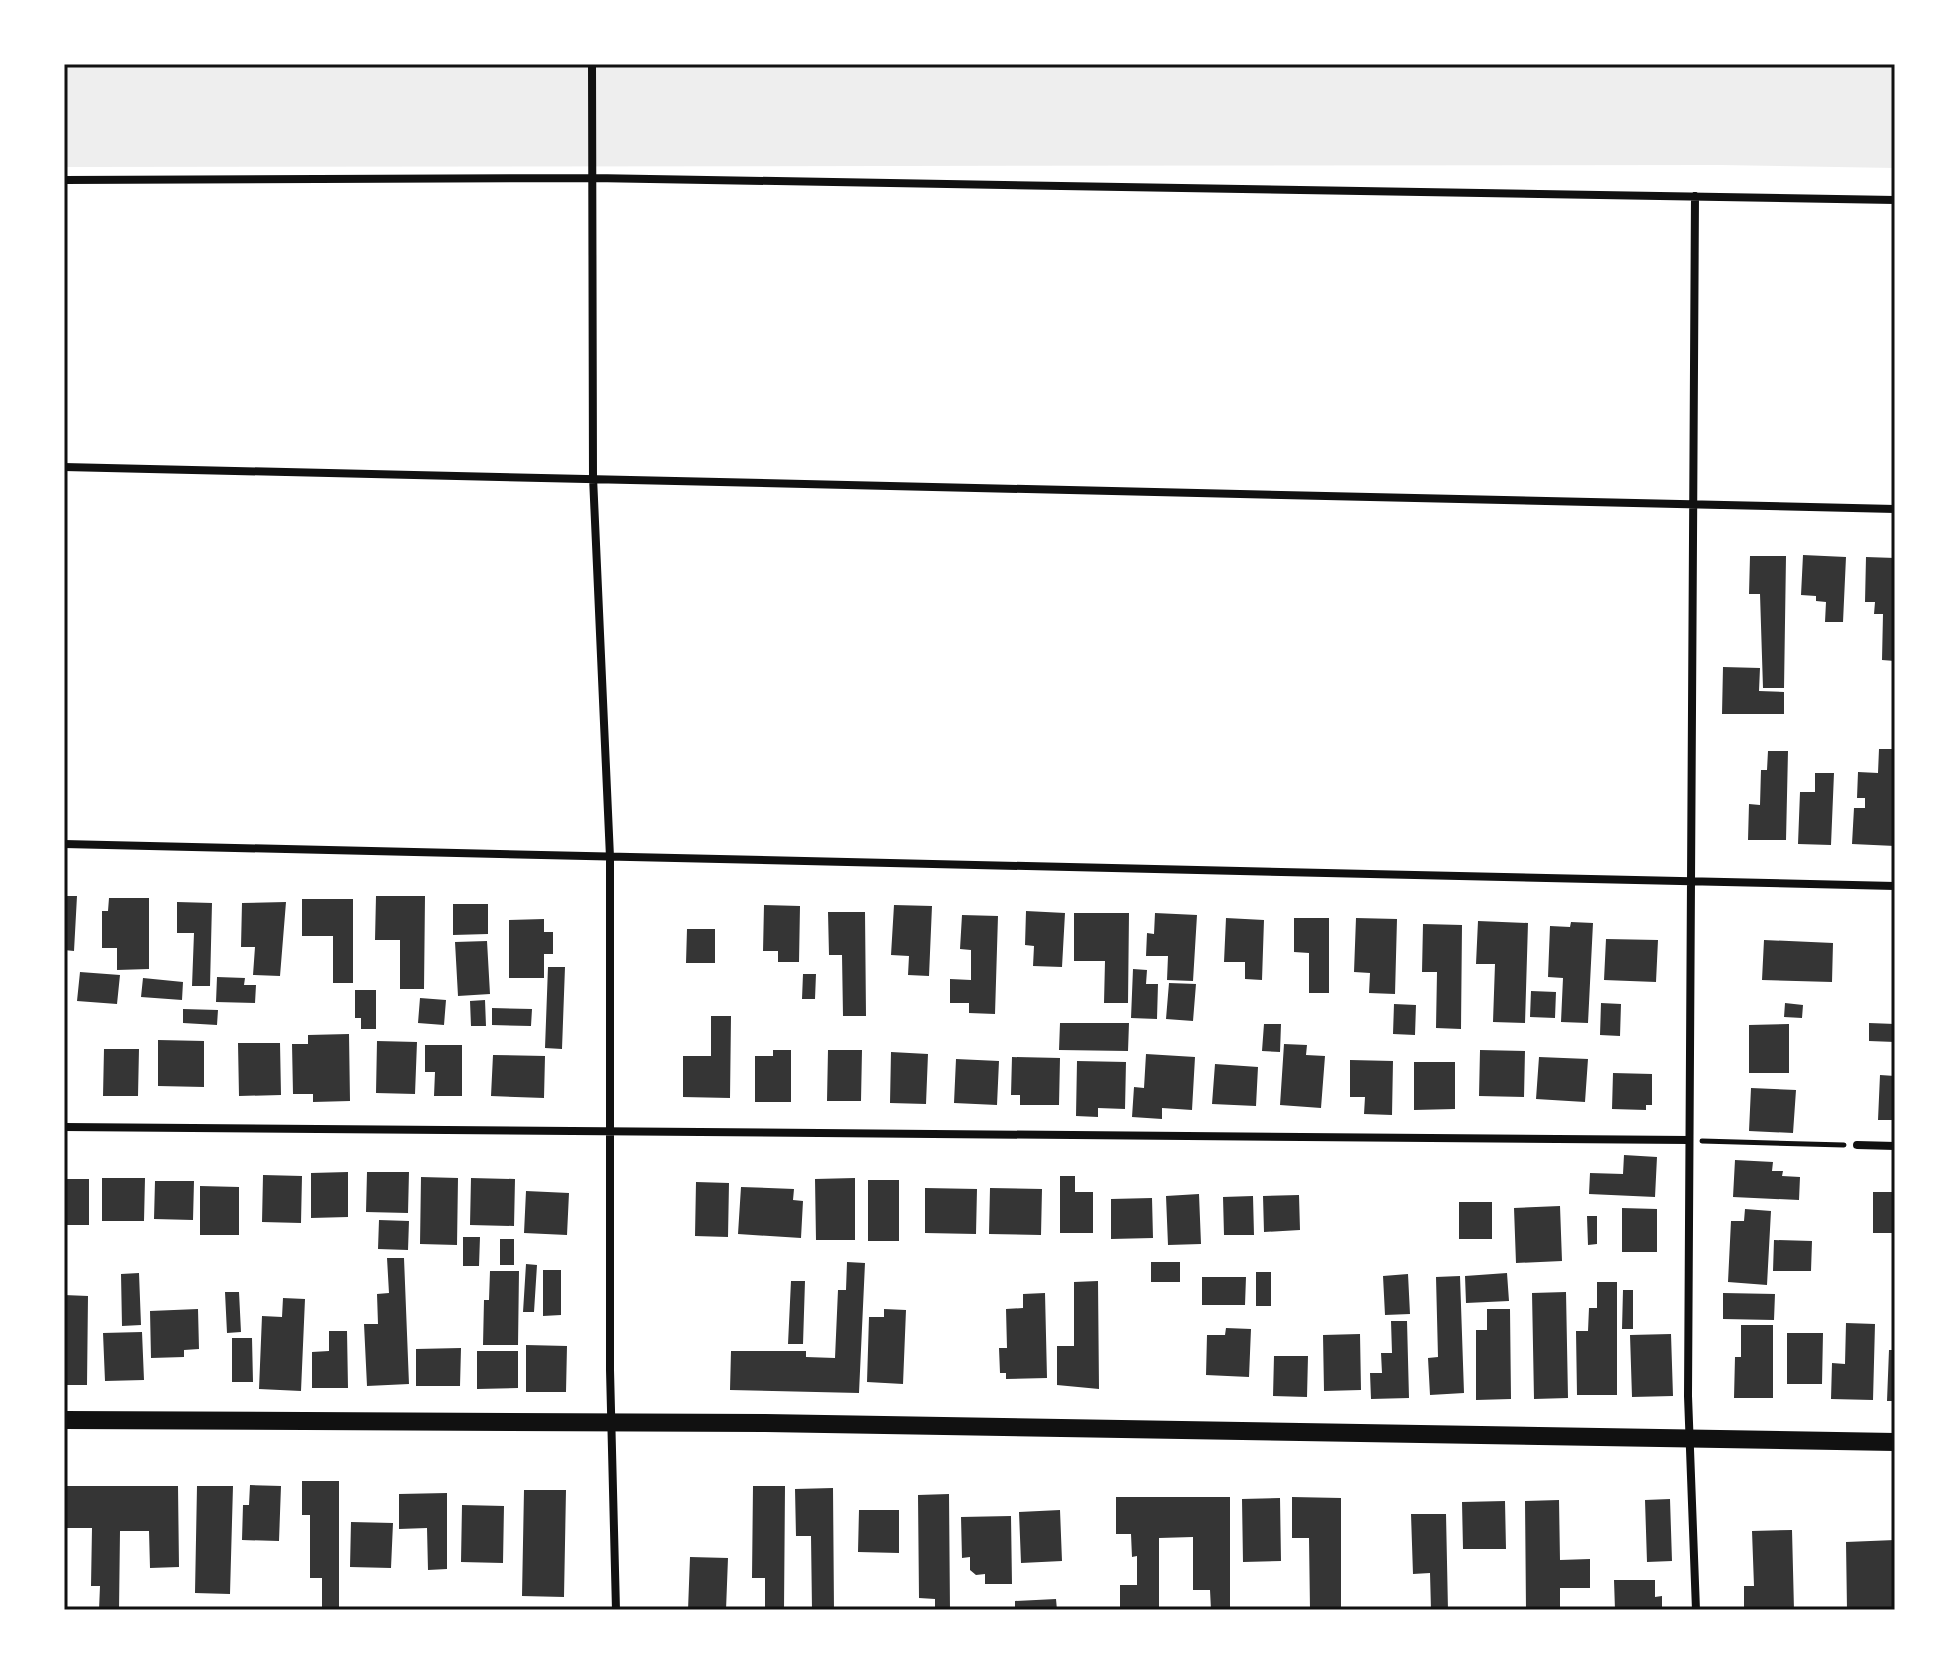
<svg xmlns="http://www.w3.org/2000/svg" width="1959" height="1674" font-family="'Source Serif 4',serif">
<rect width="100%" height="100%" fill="#fff"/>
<path fill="#eee" d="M64 64H1895V168L1721 165 64 167Z"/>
<path fill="#353535" d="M1803 555 1846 557 1843 622H1825L1826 602 1816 601V596L1801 595Z
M1750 556H1786L1784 688H1763L1760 594H1749Z
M1866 557 1895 558V661L1882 660 1883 614H1874L1875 602H1865Z
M1723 667 1760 668 1759 691 1784 692V714H1722Z
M1879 749H1895V846L1852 844 1854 808H1865V798H1857L1858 772 1878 773Z
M1768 751H1788L1786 840H1748L1749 804 1760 805 1761 770H1767Z
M1815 773H1834L1831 845 1798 844 1800 792H1815Z
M64 896H77L74 951 64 950Z
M376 896H425L424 989H400V940H375Z
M109 898H149V969L117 970V948H102V911H108Z
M302 899H353V983H333V936H302Z
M177 902 212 903 210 986H192L194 933H177Z
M286 902 280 976 253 975 255 947H241L242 903Z
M453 904H488V934L453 935Z
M764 905 800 906 799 962H778V951H763Z
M894 905 932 906 929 976 908 975 909 956 891 955Z
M1026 911 1065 913 1062 967 1033 966 1034 946 1025 945Z
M828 912H865L866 1016H843L842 955H829Z
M1074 913H1129L1128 1003H1104L1105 961H1074Z
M1155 913 1197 915 1193 981 1167 980 1168 956H1146L1147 933 1154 934Z
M962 915 998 916 995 1014 969 1013V1003H950V979L971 980V950L960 949Z
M1226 918 1264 920 1262 980 1245 979V962H1224Z
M1294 918H1329V993H1309V953L1294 952Z
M1356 918 1397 919 1395 994 1369 993 1370 973 1354 972Z
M544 919V932H553V954H544V978H509V920Z
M1478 921 1528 923 1525 1023 1493 1022 1495 964H1476Z
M1571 922 1593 923 1588 1023 1561 1022 1563 978 1548 977 1550 926 1570 927Z
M1423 924 1462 925 1461 1029 1436 1028 1437 972H1422Z
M687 929H715V963H686Z
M1606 939 1658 940 1656 982 1604 980Z
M1764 940 1833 943 1832 982 1762 980Z
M487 941 490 994 458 996 455 942Z
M548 967H565L562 1049 545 1048Z
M1133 969 1147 970 1146 984H1158L1157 1019 1131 1018Z
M80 972 120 975 117 1004 77 1001Z
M803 974H816L815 999H802Z
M217 977 245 978 244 985H256L255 1003 216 1002Z
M143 978 183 982 182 1000 141 997Z
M1169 983 1196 984 1193 1021 1166 1019Z
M355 990H376V1029H361V1018H355Z
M1531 991 1556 992 1555 1018 1530 1017Z
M420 998 446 1000 444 1025 418 1023Z
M485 1000 486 1026H471L470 1001Z
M1601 1003 1621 1004 1620 1036 1600 1035Z
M1785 1003 1803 1005 1802 1018 1784 1017Z
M1394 1004 1416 1005 1415 1035 1393 1034Z
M492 1008 532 1009 531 1026 492 1025Z
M183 1009 218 1010 217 1025 183 1023Z
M711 1016H731L730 1098 683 1097V1056H711Z
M1060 1023H1129L1128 1051 1059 1050Z
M1869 1023 1895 1024V1042L1869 1041Z
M1264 1024H1281L1280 1052 1262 1051Z
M1789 1024V1073H1749V1025Z
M349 1034 350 1101 313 1102V1094H293L292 1044H308V1035Z
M158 1040 204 1041V1087L158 1086Z
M377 1041 417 1042 415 1094 376 1093Z
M238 1043H280L281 1095 239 1096Z
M1284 1044 1307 1045 1306 1055 1325 1056 1321 1108 1280 1105Z
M425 1045H462V1096H434L435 1072H425Z
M104 1049H139L138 1096H103Z
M773 1050H791V1102H755V1056H773Z
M828 1050H862L861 1101H827Z
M1480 1050 1525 1051 1524 1097 1479 1096Z
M891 1052 928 1054 926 1104 890 1103Z
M1146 1054 1195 1057 1192 1110 1162 1108V1119L1132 1117 1134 1087 1144 1088Z
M493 1055 545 1056 544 1098 491 1096Z
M1012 1057 1060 1058 1059 1105H1020V1095H1011Z
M1539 1057 1588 1059 1585 1102 1536 1099Z
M956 1059 999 1061 997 1105 954 1103Z
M1350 1060 1393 1061 1392 1115 1364 1114 1365 1097H1350Z
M1077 1061 1126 1062 1125 1109 1098 1108V1117L1076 1116Z
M1414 1062H1455V1109L1414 1110Z
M1215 1064 1258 1067 1256 1106 1212 1104Z
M1613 1073 1652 1074V1105H1646V1110L1612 1109Z
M1880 1075 1895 1076V1120H1878Z
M1751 1088 1796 1090 1793 1133 1749 1131Z
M1624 1155 1657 1157 1655 1197 1589 1194 1590 1173 1623 1174Z
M1735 1160 1773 1162 1772 1171H1783L1782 1176 1800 1177 1799 1200 1733 1197Z
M348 1172V1217L311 1218V1173Z
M367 1172H409L408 1213 366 1212Z
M263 1175 302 1176 301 1223 262 1222Z
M1060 1176H1075V1192H1093V1233H1060Z
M421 1177 458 1178 457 1245 420 1244Z
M102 1178H145L144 1221H102Z
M471 1178 515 1179 514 1226 470 1225Z
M855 1178V1240H816L815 1179Z
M64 1179H89V1225H64Z
M868 1180H899V1241H868Z
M155 1181H194L193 1220 154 1219Z
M696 1182 729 1183 728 1237 695 1236Z
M200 1186 239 1187V1235H200Z
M741 1187 794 1189 793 1200 803 1201 801 1238 738 1234Z
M925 1188 977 1189 976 1234 925 1233Z
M990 1188 1042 1189 1041 1235 989 1234Z
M526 1191 569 1193 567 1235 524 1233Z
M1873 1192H1895V1233H1873Z
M1199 1194 1201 1244 1168 1245 1166 1196Z
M1299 1195 1300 1230 1264 1232 1263 1196Z
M1253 1196 1254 1235H1224L1223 1197Z
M1152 1198 1153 1238 1111 1239V1199Z
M1459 1202H1492V1239H1459Z
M1560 1206 1562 1261 1516 1263 1514 1208Z
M1622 1208 1657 1209V1252H1622Z
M1745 1209 1771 1211 1767 1285 1728 1282 1731 1221H1744Z
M1587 1216H1597V1244L1588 1245Z
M379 1220 409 1221 408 1250 378 1249Z
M463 1237H480L479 1266H463Z
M500 1239H514V1265H500Z
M1774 1240 1812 1241 1811 1271H1773Z
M387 1258H404L409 1384 367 1386 364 1324H378L377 1294 389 1293Z
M847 1262 865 1263 859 1393 730 1390 731 1351H806V1357L835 1358 838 1290H846Z
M1151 1262H1180V1282H1151Z
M526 1264 537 1265 534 1312H523Z
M543 1270H561V1315L543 1316Z
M490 1271H519L518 1345H483L484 1300H489Z
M1256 1272H1271V1306H1256Z
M139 1273 141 1325 122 1326 121 1274Z
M1507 1273 1509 1301 1466 1303 1465 1276Z
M1408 1274 1410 1314 1385 1315 1383 1276Z
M1460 1276 1464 1393 1430 1395 1428 1358 1438 1357 1436 1277Z
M1202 1277H1246L1245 1305H1202Z
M791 1281H805L803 1344H788Z
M1098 1281 1099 1389 1057 1385V1346H1074V1282Z
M1597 1282H1617V1395H1577L1576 1331H1588L1589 1308H1597Z
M1623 1290H1633V1329H1622Z
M225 1292H239L241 1332 227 1333Z
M1566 1292 1568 1398 1534 1399 1532 1293Z
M1045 1293 1047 1378 1006 1379V1373H1000L999 1348H1007L1006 1309 1023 1308V1294Z
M1723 1293 1775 1294 1774 1320 1723 1319Z
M64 1295 88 1296 87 1385H64Z
M283 1298 305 1299 301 1391 259 1389 262 1316 282 1317Z
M198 1309 199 1349 184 1350V1357L151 1358 150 1311Z
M884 1309 906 1310 903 1384 867 1382 869 1317H884Z
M1487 1309H1510L1511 1399 1476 1400V1330H1487Z
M1391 1321H1407L1409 1398 1371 1399 1370 1373H1382L1381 1353H1392Z
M1846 1323 1875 1324 1873 1400 1831 1399 1832 1363 1845 1364Z
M1741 1325H1773V1398H1734L1735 1357H1741Z
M1226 1328 1251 1329 1249 1377 1206 1375 1207 1335H1225Z
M329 1331H347L348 1388H312V1352L329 1351Z
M142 1332 144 1380 105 1381 103 1333Z
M1787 1333H1823L1822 1384H1787Z
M1360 1334 1361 1390 1324 1391 1323 1335Z
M1671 1334 1673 1396 1632 1397 1630 1335Z
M232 1338H252L253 1382H232Z
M526 1345 567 1346 566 1392H526Z
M461 1348 460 1386H416V1349Z
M1889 1350H1895V1401H1887Z
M477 1351H518V1388L477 1389Z
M1274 1356H1308L1307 1397 1273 1396Z
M302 1481H339V1610H322V1578H310V1515H302Z
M250 1485 281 1486 279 1541 242 1540 243 1505H249Z
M64 1486H178L179 1567 150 1568 149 1531H120L119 1610H99L100 1586H91L92 1528H64Z
M197 1486H233L230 1594 195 1593Z
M753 1486H785L784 1610H765V1578H752Z
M833 1488 834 1610H812L811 1536H796L795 1489Z
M524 1490H566L564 1597 522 1596Z
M447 1493V1569L428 1570 427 1528 399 1529V1494Z
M949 1494 950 1610H935V1599L919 1598 918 1495Z
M1116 1497H1230V1610H1211L1210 1590H1193V1537L1159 1538V1610H1120V1585H1137V1556L1132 1557 1131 1534H1116Z
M1292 1497 1341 1498V1610H1310L1309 1538H1292Z
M1280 1498 1281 1561 1243 1562 1242 1499Z
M1670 1499 1672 1561 1647 1562 1645 1500Z
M1559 1500 1560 1560 1590 1559V1588H1560V1610H1526L1525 1501Z
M1505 1501 1506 1549H1463L1462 1502Z
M462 1505 504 1506 503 1563 461 1562Z
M859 1510H899V1553L858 1552Z
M1060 1510 1062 1561 1021 1563 1019 1512Z
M1411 1514H1446L1448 1610H1431L1430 1573 1413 1574Z
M1011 1516 1012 1584H985V1574L976 1575 970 1570V1557L962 1558 961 1517Z
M351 1522 393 1523 391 1568 350 1567Z
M1792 1530 1794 1610H1744V1586H1754L1752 1531Z
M1895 1540V1610H1847L1846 1542Z
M690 1557 728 1558 726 1610H688Z
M1614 1580H1655V1597L1662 1596V1610H1615Z
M1056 1599 1057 1610H1015V1601Z"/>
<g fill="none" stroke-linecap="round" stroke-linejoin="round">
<path stroke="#111" stroke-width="5" d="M1702 1141 1844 1145"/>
<path stroke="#111" stroke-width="8" d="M592 64 593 477 610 857V1370L616 1610
M64 180 593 178 1895 200
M1695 196 1688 1396 1696 1610
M64 467 1895 509
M64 844 1895 886
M64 1127 1689 1140
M1857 1145 1895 1146"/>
<path stroke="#111" stroke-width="18" d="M64 1420 765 1423 1895 1442"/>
</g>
<rect width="1959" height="1674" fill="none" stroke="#ffffff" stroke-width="132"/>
<rect x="66" y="66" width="1827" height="1542" fill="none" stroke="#111" stroke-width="3"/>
</svg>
